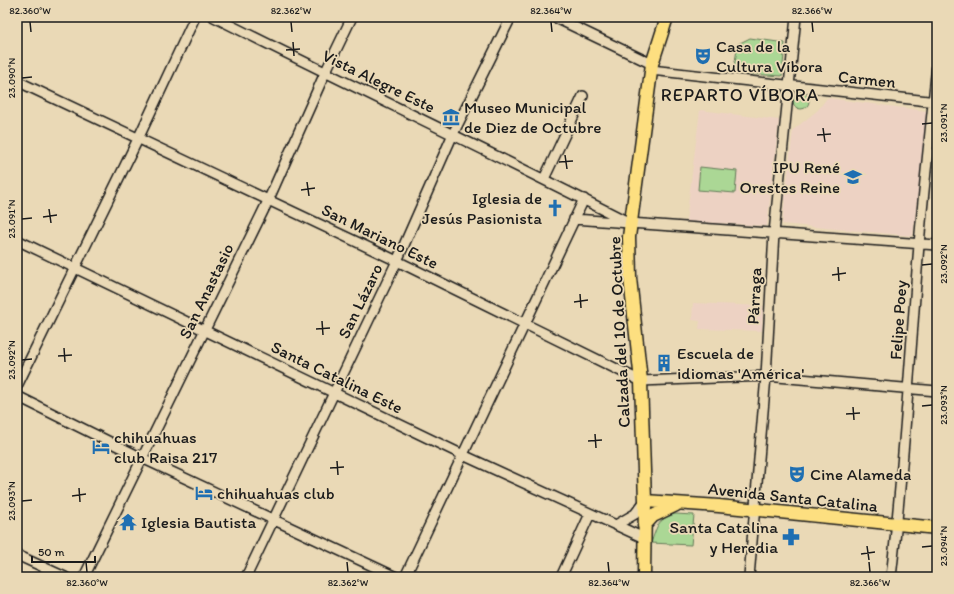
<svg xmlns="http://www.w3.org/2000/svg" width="954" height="594" font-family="Itim,sans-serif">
<rect width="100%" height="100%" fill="#ead9b6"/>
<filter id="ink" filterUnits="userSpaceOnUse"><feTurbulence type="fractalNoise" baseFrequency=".025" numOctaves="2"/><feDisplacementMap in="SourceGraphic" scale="8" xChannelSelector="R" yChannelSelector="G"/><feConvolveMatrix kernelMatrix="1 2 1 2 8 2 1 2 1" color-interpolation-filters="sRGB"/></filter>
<g filter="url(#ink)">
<path fill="#edd2c3" d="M827 98 927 111 913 236 782 224 793 130 818 110Z
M700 110 779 120 767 226 686 221Z
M693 303 763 306 762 331 699 329 700 321 692 320Z"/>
<path fill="#abd795" stroke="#647a58" d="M750 38 785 43 782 76 733 73 738 44Z
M793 101a8 8 0 1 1 16 0a8 8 0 1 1-16 0Z
M700 167 737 171 735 193 698 190Z
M675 514 694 515 691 545 651 543C657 527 657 519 675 514Z"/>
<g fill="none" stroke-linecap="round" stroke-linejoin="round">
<g stroke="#1c1c1c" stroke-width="12">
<path id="minor" d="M214 17C353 87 493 153 630 223
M554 17 652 64
M651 70 937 102
M17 81 397 261 641 381 766 376 937 391
M544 179 583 96
M574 219 937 245
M17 240 463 455 644 538
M17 386 138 139 195 17
M17 396 142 458 396 577
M616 525 635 514 645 501
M17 555 65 577
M84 577 268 201 325 73 352 17
M246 577 397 261 453 134 511 17
M405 577 584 199
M561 577 590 514
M749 577 766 376 774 233 796 17
M891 577C904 467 910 356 919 245 924 185 931 125 937 64"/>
</g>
<g stroke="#1c1c1c" stroke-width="15">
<path id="major" d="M645 501 719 506 937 528
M644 526 653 516 676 505
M644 577 645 501 641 381 630 278 629 237 652 64 667 17"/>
</g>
<use href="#minor" stroke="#ead9b6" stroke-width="9"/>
<use href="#major" stroke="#fddf80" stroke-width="12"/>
</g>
</g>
<path fill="none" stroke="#1c1c1c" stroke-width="1.5" d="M30 22 31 32M291 22 292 32M551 22 552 32M812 22 813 32M293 42 294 56M286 50 300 49M22 78 32 77M922 124 932 123M823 128 825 142M817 135 831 134M565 155 567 169M559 162 573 161M307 182 309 196M301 190 315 188M49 209 51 223M43 217 57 215M22 219 32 218M922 265 932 264M838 267 839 281M832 275 846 273M580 294 581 308M574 302 588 300M322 321 323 335M316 329 330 328M64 348 65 362M58 356 72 355M22 360 32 359M922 406 932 405M853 407 854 420M846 414 860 413M595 434 596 448M588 441 602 440M337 461 338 475M330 468 344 467M79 488 80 502M72 496 86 494M22 501 32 500M867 546 869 560M922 547 932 546M861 554 875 552M86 562 87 572M347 562 348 572M608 562 609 572M869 562 870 572"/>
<defs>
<g id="theatre-bare" transform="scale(1.38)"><path d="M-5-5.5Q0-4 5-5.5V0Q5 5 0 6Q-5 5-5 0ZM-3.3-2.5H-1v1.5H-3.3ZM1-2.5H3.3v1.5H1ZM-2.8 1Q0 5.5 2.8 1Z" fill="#1f6fb2" stroke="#ead9b6" stroke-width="2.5" paint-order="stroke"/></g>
<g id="museum-bare" transform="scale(1.38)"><path d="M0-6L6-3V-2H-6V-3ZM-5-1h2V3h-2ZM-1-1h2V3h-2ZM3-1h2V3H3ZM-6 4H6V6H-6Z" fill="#1f6fb2" stroke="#ead9b6" stroke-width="2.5" paint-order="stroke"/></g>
<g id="school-bare" transform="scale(1.38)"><path d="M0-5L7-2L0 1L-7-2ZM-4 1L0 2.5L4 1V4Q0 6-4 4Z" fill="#1f6fb2" stroke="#ead9b6" stroke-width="2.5" paint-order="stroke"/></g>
<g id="church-bare" transform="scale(1.38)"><path d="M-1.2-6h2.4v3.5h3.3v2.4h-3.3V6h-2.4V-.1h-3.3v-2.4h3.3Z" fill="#1f6fb2" stroke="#ead9b6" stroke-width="2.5" paint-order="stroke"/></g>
<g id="building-bare" transform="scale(1.38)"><path d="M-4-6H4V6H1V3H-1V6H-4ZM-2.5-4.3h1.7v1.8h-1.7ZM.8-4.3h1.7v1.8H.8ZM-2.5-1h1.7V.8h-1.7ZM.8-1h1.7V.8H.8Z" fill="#1f6fb2" stroke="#ead9b6" stroke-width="2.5" paint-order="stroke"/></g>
<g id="hotel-bare" transform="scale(1.38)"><path d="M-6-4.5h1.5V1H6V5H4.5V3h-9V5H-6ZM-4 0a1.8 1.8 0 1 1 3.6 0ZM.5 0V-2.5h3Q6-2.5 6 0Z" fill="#1f6fb2" stroke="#ead9b6" stroke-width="2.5" paint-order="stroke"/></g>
<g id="temple-bare" transform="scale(1.38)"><path d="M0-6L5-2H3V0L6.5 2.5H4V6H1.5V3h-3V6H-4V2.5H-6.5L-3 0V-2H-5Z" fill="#1f6fb2" stroke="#ead9b6" stroke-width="2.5" paint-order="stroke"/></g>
<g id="pharmacy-bare" transform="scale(1.38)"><path d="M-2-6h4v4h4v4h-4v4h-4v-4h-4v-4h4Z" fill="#1f6fb2" stroke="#ead9b6" stroke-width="2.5" paint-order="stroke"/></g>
</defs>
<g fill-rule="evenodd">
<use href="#theatre-bare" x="703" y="56"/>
<use href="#museum-bare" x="451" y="117"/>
<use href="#school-bare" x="853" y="177"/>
<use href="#church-bare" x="555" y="208"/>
<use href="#building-bare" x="664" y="363"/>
<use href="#hotel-bare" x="101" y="447"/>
<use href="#theatre-bare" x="797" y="474"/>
<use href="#hotel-bare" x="204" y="493"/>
<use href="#temple-bare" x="128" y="522"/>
<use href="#pharmacy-bare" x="791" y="537"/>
</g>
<g text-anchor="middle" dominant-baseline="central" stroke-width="3.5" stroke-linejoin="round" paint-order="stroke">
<g font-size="17" fill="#1c1c1c" stroke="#ead9b6" text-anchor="start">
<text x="716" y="46">Casa de la<tspan x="716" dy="20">Cultura Víbora</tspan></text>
<text x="464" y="107">Museo Municipal<tspan x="464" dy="20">de Diez de Octubre</tspan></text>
<text x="840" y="167" text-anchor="end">IPU René<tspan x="840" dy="20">Orestes Reine</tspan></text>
<text x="542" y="198" text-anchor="end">Iglesia de<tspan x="542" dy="20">Jesús Pasionista</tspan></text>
<text x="677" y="353">Escuela de<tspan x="677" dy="20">idiomas 'América'</tspan></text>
<text x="114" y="437">chihuahuas<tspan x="114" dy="20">club Raisa 217</tspan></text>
<text x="810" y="474">Cine Alameda</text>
<text x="217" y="493">chihuahuas club</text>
<text x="141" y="522">Iglesia Bautista</text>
<text x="778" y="527" text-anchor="end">Santa Catalina<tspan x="778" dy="20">y Heredia</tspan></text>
</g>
<g font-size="17" fill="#1c1c1c" stroke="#ead9b6">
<text transform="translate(867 79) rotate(6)">Carmen</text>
<text transform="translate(379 81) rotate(26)">Vista Alegre Este</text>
<text transform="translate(380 236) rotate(26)">San Mariano Este</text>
<text transform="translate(206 291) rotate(-64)">San Anastasio</text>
<text transform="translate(754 296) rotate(-87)">Párraga</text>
<text transform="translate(360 301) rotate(-64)">San Lázaro</text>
<text transform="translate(898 320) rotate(-86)">Felipe Poey</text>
<text transform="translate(619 332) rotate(-93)">Calzada del 10 de Octubre</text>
<text transform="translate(337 377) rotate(26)">Santa Catalina Este</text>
<text transform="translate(793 497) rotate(6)">Avenida Santa Catalina</text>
</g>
<g font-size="18" letter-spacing="1" fill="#1c1c1c" stroke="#ead9b6">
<text x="740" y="95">REPARTO VÍBORA</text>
</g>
</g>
<rect width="954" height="594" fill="none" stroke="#ead9b6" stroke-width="44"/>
<path d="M32 556v6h63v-6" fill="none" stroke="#1c1c1c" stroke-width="2"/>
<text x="38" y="556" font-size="12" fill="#1c1c1c" stroke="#ead9b6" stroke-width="3" paint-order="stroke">50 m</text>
<rect x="22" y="22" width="910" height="550" fill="none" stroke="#1c1c1c" stroke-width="1.5"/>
<g font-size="10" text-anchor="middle" fill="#1c1c1c">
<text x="30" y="14">82.360°W</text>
<text x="291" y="14">82.362°W</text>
<text x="551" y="14">82.364°W</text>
<text x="812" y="14">82.366°W</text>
<text transform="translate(11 78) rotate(-90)" y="4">23.090°N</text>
<text transform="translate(943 123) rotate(-90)" y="4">23.091°N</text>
<text transform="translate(11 219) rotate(-90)" y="4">23.091°N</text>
<text transform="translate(943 264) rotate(-90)" y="4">23.092°N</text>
<text transform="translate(11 360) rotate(-90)" y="4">23.092°N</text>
<text transform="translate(943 405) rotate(-90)" y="4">23.093°N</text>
<text transform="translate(11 501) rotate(-90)" y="4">23.093°N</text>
<text transform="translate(943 546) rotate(-90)" y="4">23.094°N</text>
<text x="87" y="586">82.360°W</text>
<text x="348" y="586">82.362°W</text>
<text x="609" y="586">82.364°W</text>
<text x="870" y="586">82.366°W</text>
</g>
</svg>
